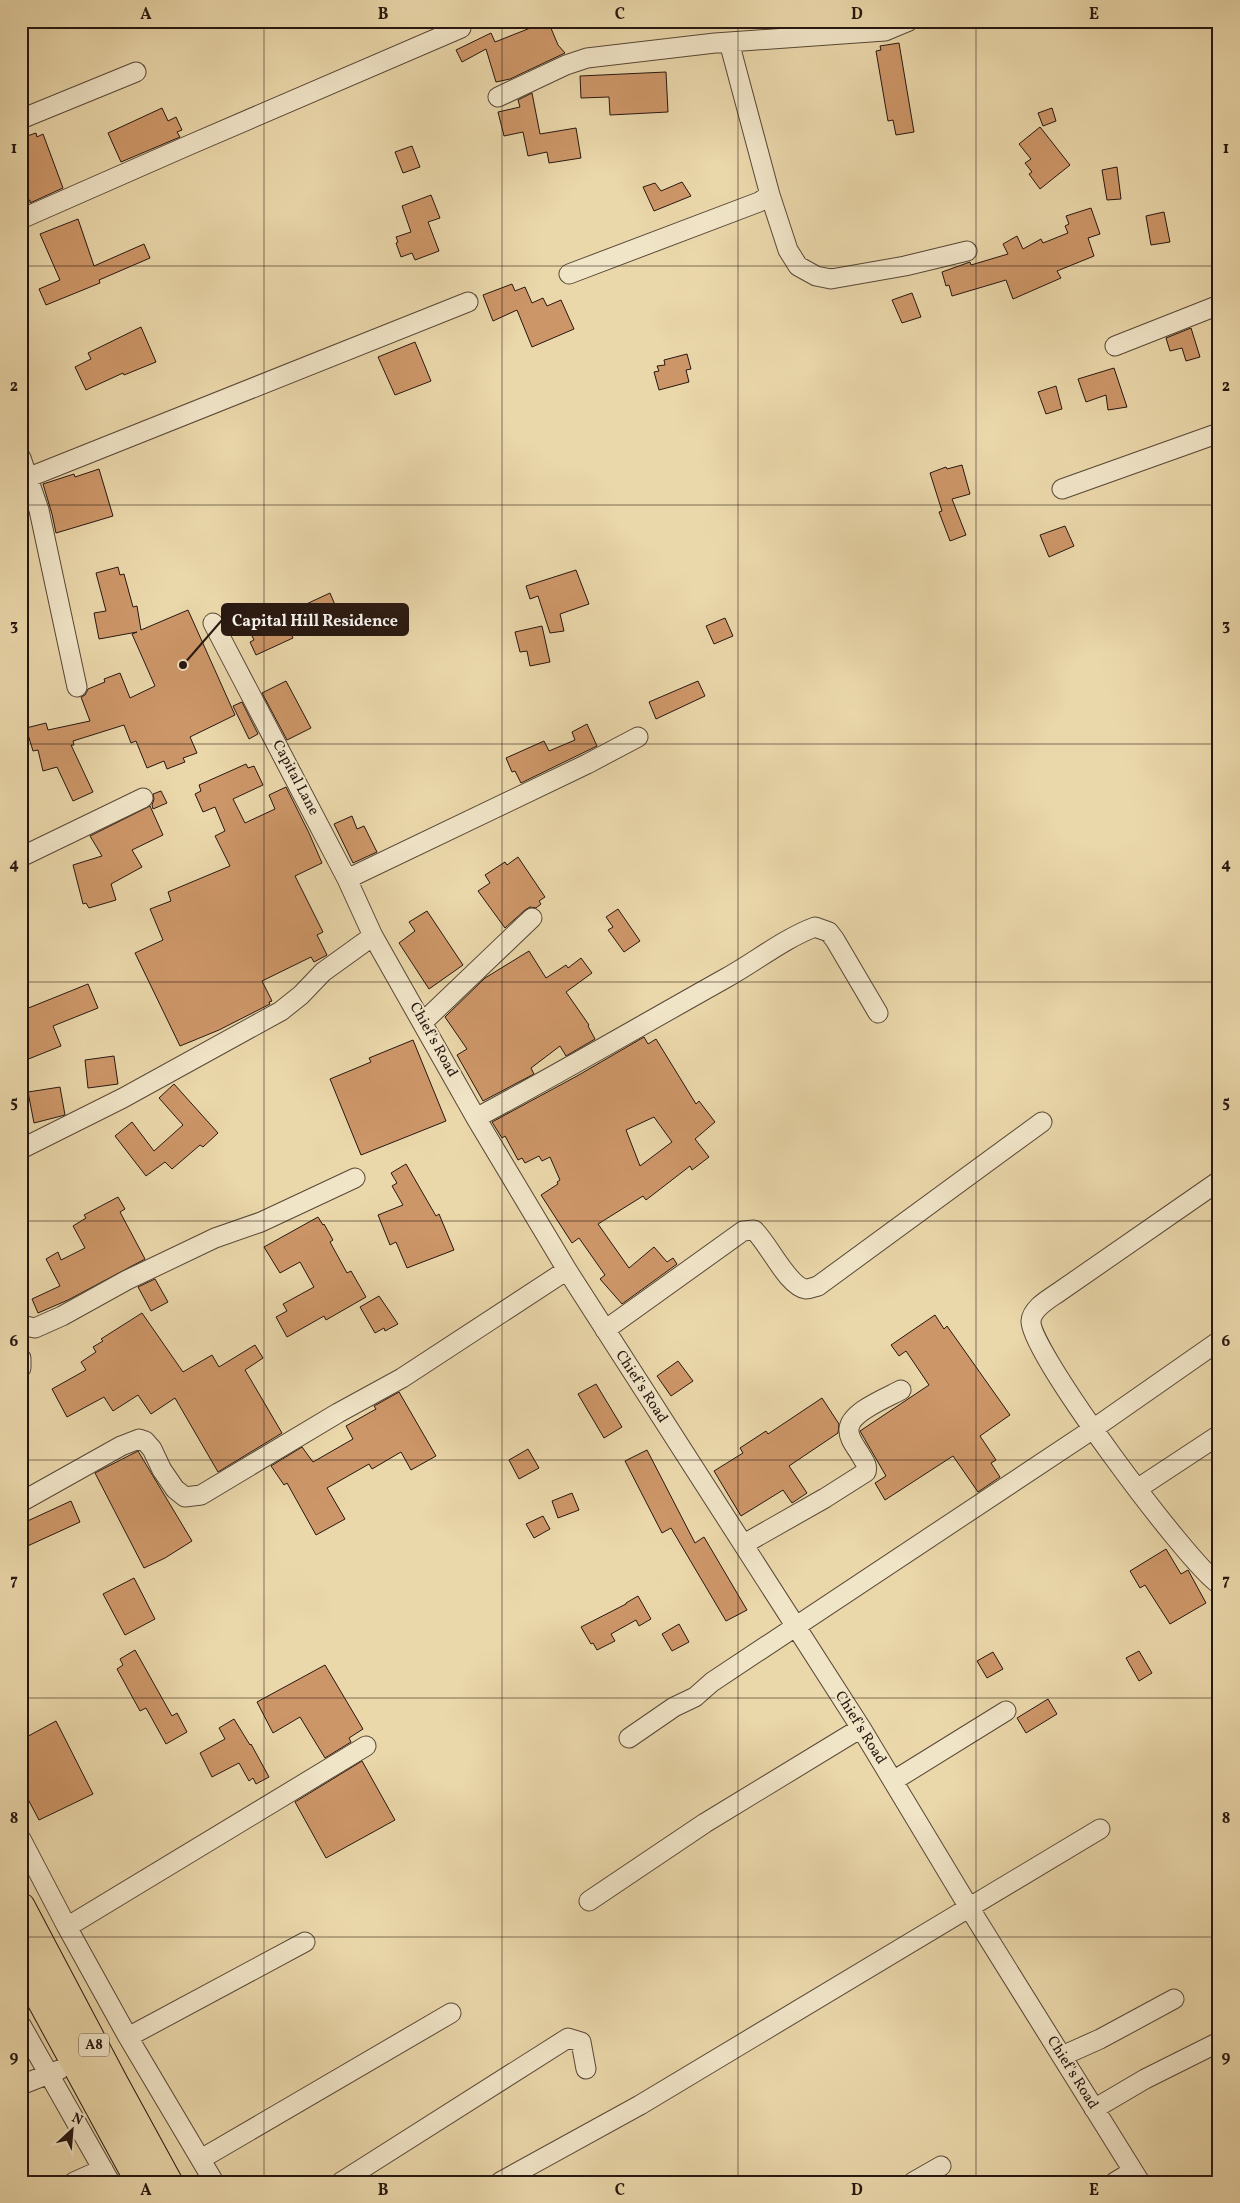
<svg xmlns="http://www.w3.org/2000/svg" width="1240" height="2203" font-family="Vollkorn,serif">
<rect width="100%" height="100%" fill="#ead7aa"/>
<filter id="stains"><feTurbulence type="fractalNoise" baseFrequency=".004" numOctaves="4"/><feColorMatrix values="0 0 0 0 .2 0 0 0 0 .09 0 0 0 0 .02 0 0 0 .5 -.17"/></filter>
<radialGradient id="worn" r=".72"><stop offset=".6" stop-color="#630" stop-opacity="0"/><stop offset="1" stop-color="#630" stop-opacity=".3"/></radialGradient>
<path fill="#cd9668" stroke="#271710" fill-rule="evenodd" d="M548 21 558 45 565 53 510 79 496 82 486 49 462 62 456 50 491 33 495 42Z
M899 43 914 132 896 135 893 120 888 121 876 51 881 50 880 46Z
M666 72 668 112 610 115 609 97 581 98 580 76Z
M532 93 540 134 576 128 581 158 549 163 547 152 528 156 523 132 504 136 498 112 520 107 518 100Z
M162 108 168 121 176 117 182 130 177 132 180 137 121 162 108 133Z
M1052 108 1056 121 1043 126 1038 113Z
M1040 127 1070 165 1040 189 1029 174 1032 172 1025 163 1031 159 1019 144Z
M36 133 37 137 43 134 63 188 30 203V200L25 202 21 192V182L28 180 21 161V138Z
M412 146 420 167 403 173 395 152Z
M1117 167 1121 199 1107 200 1102 170Z
M682 182 691 196 654 211 643 187 655 183 661 191Z
M431 195 440 218 428 222 439 251 415 260 412 253 401 257 396 243 398 242 396 237 411 232 402 206Z
M1091 208 1100 234 1088 238 1094 256 1057 271 1061 278 1013 299 1006 280 952 296 949 285 946 286 942 272 970 262 971 265 1008 254 1003 244 1017 236 1023 249 1041 239 1043 243 1068 233 1065 226 1069 224 1066 216Z
M1164 212 1170 242 1151 245 1146 216Z
M78 219 94 266 144 244 150 258 99 280 100 283 46 305 39 289 60 280 40 234Z
M512 284 515 291 525 287 532 303 543 298 547 306 561 300 574 329 532 347 517 310 493 321 483 295Z
M912 293 921 317 902 323 892 300Z
M141 327 156 362 124 375 123 373 86 390 75 367 91 359 88 353Z
M1191 328 1200 357 1186 361 1182 348 1170 351 1166 338Z
M415 342 431 381 395 395 378 357Z
M687 354 691 369 686 370 689 382 659 390 654 372 659 371 657 366 665 365 664 360Z
M1114 368 1127 407 1108 410 1106 395 1086 402 1078 379Z
M1056 386 1062 409 1046 414 1038 392Z
M962 465 970 494 952 499 966 535 950 541 939 512 942 511 930 473 946 467 947 469Z
M99 469 113 516 56 533 52 514 43 484 74 474 75 477Z
M1065 526 1074 546 1049 557 1040 535Z
M118 567 120 575 124 574 133 607 137 606 141 630 188 610 235 715 190 737 197 753 183 758 185 762 167 769 164 761 147 768 136 741 131 743 124 725 73 741 74 745H71L93 792 73 801 57 767 43 771 38 750 33 751 26 728 46 723 48 730 90 721 81 697 85 695 88 689 105 682 104 679 120 673 130 698 155 686 132 634 137 632 99 639 94 613 106 611 96 573Z
M576 570 589 604 560 614 564 631 550 633 538 596 530 599 526 586Z
M330 593 338 612 311 625 302 606Z
M725 618 733 636 714 644 706 626Z
M286 624 293 638 256 655 250 642 254 640 252 636 270 626 272 629Z
M542 626 550 662 530 666 527 651 520 652 515 632Z
M286 681 311 728 287 740 262 693Z
M698 681 705 696 656 719 649 702Z
M242 702 258 734 249 739 233 706Z
M587 724 597 746 521 783 515 771 512 772 506 758 544 741 549 751 575 740 572 732Z
M246 764 248 768 254 766 263 785 233 799 245 823 275 809 269 795 286 787 309 833 322 863 295 876 323 932 317 935 327 955 314 962 311 957 262 981 272 1001 269 1002 270 1004 219 1030 180 1046 135 953 163 940 150 909 171 901 168 892 230 866 215 836 225 831 215 807 203 812 195 794 201 791 199 785Z
M161 791 167 803 153 809 152 805 154 799 153 794Z
M150 806 163 835 132 850 142 867 111 884 116 900 89 908 86 903 83 904 73 865 102 856 90 836Z
M352 816 357 829 364 826 377 852 353 863 334 824Z
M518 857 545 897 539 901 541 904 536 908 530 907 525 910 505 928 478 891 490 883 485 875 505 862 507 865Z
M618 909 640 941 624 952 608 930 613 927 606 917Z
M427 911 463 965 429 989 399 943 415 931 409 922Z
M529 951 546 978 566 965 568 968 581 958 592 973 566 992 589 1025 588 1026 595 1039 566 1056 560 1046 531 1068 534 1074 483 1101 457 1055 467 1049 445 1017 485 978Z
M88 984 98 1008 53 1026 61 1046 26 1060 21 1047V1011Z
M644 1037 648 1044 656 1039 696 1104 699 1101 715 1122 695 1139 709 1157 692 1170 690 1166 646 1200 643 1196 598 1224 629 1268 654 1247 667 1262 673 1258 677 1264 622 1304 600 1279 605 1275 579 1238 572 1243 541 1195 558 1184 557 1182 560 1180 550 1157 542 1161 539 1156 525 1163 522 1158 518 1160 505 1136 502 1138 492 1122 577 1076ZM654 1117 672 1142 640 1166 626 1130Z
M413 1040 446 1121 361 1155 330 1079 371 1062 369 1058Z
M114 1056 118 1084 88 1088 85 1060Z
M174 1084 218 1133 203 1147 200 1145 172 1169 165 1162 146 1176 115 1136 132 1122 154 1151 183 1125 159 1098Z
M60 1087 65 1115 34 1123 28 1092Z
M406 1164 436 1216 439 1214 454 1250 407 1268 396 1242 390 1245 378 1215 403 1205 392 1186 397 1183 391 1173Z
M118 1197 125 1209 120 1212 145 1259 68 1300 38 1313 32 1299 60 1286 46 1259 58 1252 61 1260 85 1248 73 1226 86 1218 84 1215Z
M318 1217 323 1225 324 1224 333 1240 330 1242 347 1273 351 1271 366 1297 326 1320 324 1316 287 1337 276 1317 287 1311 283 1304 314 1287 300 1262 280 1273 264 1247Z
M155 1279 168 1302 151 1311 138 1287Z
M379 1296 398 1324 385 1331 384 1328 375 1333 360 1307Z
M142 1313 183 1372 212 1355 219 1367 255 1345 263 1358 245 1370 282 1433 218 1472 175 1398 151 1414 138 1395 113 1411 104 1397 67 1417 52 1389 86 1370 81 1362 96 1352 93 1347 103 1341 101 1339Z
M935 1315 944 1329 947 1326 1010 1415 980 1436 996 1460 991 1463 1000 1477 978 1492 953 1456 885 1500 875 1483 886 1476 860 1431 929 1385 906 1351 899 1356 891 1345Z
M678 1361 693 1381 671 1396 657 1376Z
M596 1384 622 1427 604 1438 578 1394Z
M399 1392 436 1456 411 1470 401 1452 372 1469 369 1464 327 1488 345 1519 316 1535 287 1483 284 1485 271 1466 302 1447 313 1462 353 1439 346 1426 376 1409 374 1406Z
M822 1398 839 1424 838 1433 789 1466 807 1493 792 1503 783 1490 741 1516 714 1471 743 1453 740 1448 766 1431 768 1434Z
M528 1449 539 1468 519 1479 509 1460Z
M647 1450 695 1543 704 1537 747 1610 726 1621 671 1528 662 1533 625 1461Z
M138 1451 192 1541 165 1558 144 1568 95 1473Z
M572 1493 579 1510 558 1518 552 1501Z
M71 1501 80 1522 21 1549V1524Z
M543 1516 550 1529 534 1538 526 1524Z
M1166 1549 1181 1574 1188 1570 1206 1603 1170 1624 1145 1585 1140 1588 1130 1571Z
M134 1578 155 1619 125 1635 103 1594Z
M638 1596 651 1619 639 1626 636 1620 611 1634 615 1641 597 1650 593 1643 591 1644 581 1627 626 1604V1603Z
M679 1624 689 1642 672 1651 662 1634Z
M135 1650 172 1716 177 1713 187 1732 166 1744 146 1708 140 1711 117 1669 123 1665 120 1659Z
M1139 1651 1152 1673 1139 1681 1126 1658Z
M993 1652 1003 1669 987 1678 977 1661Z
M325 1665 363 1729 349 1738 351 1742 325 1758 300 1717 273 1733 257 1702Z
M1048 1699 1057 1714 1026 1733 1017 1718Z
M234 1719 250 1745 251 1744 269 1777 256 1784 253 1778 249 1781 239 1763 212 1777 200 1753 225 1739 219 1728Z
M56 1721 93 1794 39 1820 21 1786V1740Z
M362 1761 395 1820 326 1858 295 1802Z"/>
<g fill="none" stroke-linecap="round" stroke-linejoin="round">
<g stroke="#584736" stroke-width="21">
<path id="minor" d="M729 42 770 195 788 250 798 266 816 276 831 279 905 266 967 251
M498 97 566 65 587 58 715 43 885 31 909 21
M21 119 136 72
M21 219 187 146 461 28
M569 274 759 202 770 195
M1115 346 1219 305
M21 458 39 510 77 687
M27 478 468 302
M1062 489 1219 433
M213 623 347 879 373 936
M21 857 143 798
M347 879 587 764 638 737
M423 1022 532 918
M476 1118C560 1073 642 1025 726 978 755 962 785 938 815 927L829 932 835 940 878 1013
M21 1149 123 1098 281 1011 301 995 323 972 373 936 476 1118 567 1270 861 1728 970 1909 1140 2182
M1219 1181 1059 1292C1049 1299 1032 1308 1031 1321 1029 1351 1189 1565 1219 1584
M21 1325 35 1328 62 1316 127 1280 215 1238 261 1222 355 1178
M605 1330 743 1231 754 1230C769 1244 788 1287 806 1289 809 1289 814 1287 818 1286L1042 1122
M21 1358V1368
M1137 1489 1219 1435
M21 1502 121 1446 139 1439 145 1441 152 1449 162 1470 175 1489 185 1497 201 1495 338 1413 402 1378 567 1270
M744 1544 825 1498 866 1472C868 1465 864 1461 860 1454 856 1447 848 1438 849 1429 850 1412 886 1398 901 1390
M629 1738 674 1707 695 1697 712 1682 1093 1429 1219 1341
M893 1781 1006 1711
M21 1839 67 1927 128 2037 214 2182
M589 1901 705 1823 861 1728
M67 1927 366 1746
M21 2025 110 2182
M128 2037 305 1942
M1062 2056 1100 2039 1174 1999
M21 2085 59 2070
M1094 2109 1145 2079 1219 2042
M201 2159 451 2013
M74 2182 103 2169
M341 2182 568 2038 581 2042 586 2069
M500 2182 640 2105 1100 1829
M913 2182 941 2166
M1115 2182 1133 2171"/>
</g>
<g stroke="#271710" stroke-width="30">
<path id="highway" d="M21 1907 114 2083 168 2182
M21 1963 140 2182"/>
</g>
<use href="#minor" stroke="#f1e5c8" stroke-width="19"/>
<use href="#highway" stroke="#ead7aa" stroke-width="28"/>
</g>
<path fill="none" stroke="#271710" stroke-width="1" stroke-opacity="0.55" d="M264 21V2182M502 21V2182M738 21V2182M976 21V2182M21 266H1219M21 505H1219M21 744H1219M21 982H1219M21 1221H1219M21 1460H1219M21 1698H1219M21 1937H1219"/>
<g text-anchor="middle" dominant-baseline="central" stroke-width="4" stroke-linejoin="round" paint-order="stroke">
<rect fill="#f1e5c8" stroke="#645547" stroke-width="1" x="79" y="2033.5" width="30" height="23" rx="4"/>
<g font-size="14" font-weight="bold" fill="#271710">
<text x="94" y="2045">A8</text>
</g>
<g font-size="15" fill="#271710" stroke="#f1e5c8">
<text transform="translate(295 778) rotate(62)">Capital Lane</text>
<text transform="translate(433 1040) rotate(61)">Chief's Road</text>
<text transform="translate(641 1387) rotate(57)">Chief's Road</text>
<text transform="translate(860 1728) rotate(58)">Chief's Road</text>
<text transform="translate(1072 2073) rotate(58)">Chief's Road</text>
</g>
</g>
<path fill="none" stroke="#271710" stroke-width="2" d="M183 665L222 620"/>
<circle fill="#271710" stroke="#f1e5c8" stroke-width="2" cx="183" cy="665" r="5"/>
<rect fill="#271710" stroke="#271710" stroke-width="2" x="222" y="604" width="186" height="31" rx="5"/>
<g font-size="16" text-anchor="middle" font-weight="bold" fill="#fff">
<text x="315" y="626">Capital Hill Residence</text>
</g>
<rect width="1240" height="2203" fill="none" stroke="#ead7aa" stroke-width="55"/>
<g transform="translate(72 2130) rotate(26)" stroke="#f1e5c8" stroke-width="4" paint-order="stroke">
<path d="M0-4L9 19L0 12L-9 19Z" fill="#271710"/>
<text y="-8" font-size="14" font-weight="bold" text-anchor="middle" fill="#271710">N</text>
</g>
<rect x="28" y="28" width="1184" height="2148" fill="none" stroke="#271710" stroke-width="2"/>
<g font-size="16" text-anchor="middle" font-weight="bold" fill="#271710">
<text x="146" y="19">A</text>
<text x="383" y="19">B</text>
<text x="620" y="19">C</text>
<text x="857" y="19">D</text>
<text x="1094" y="19">E</text>
<text x="14" y="153">1</text>
<text x="1226" y="153">1</text>
<text x="14" y="391">2</text>
<text x="1226" y="391">2</text>
<text x="14" y="630">3</text>
<text x="1226" y="630">3</text>
<text x="14" y="869">4</text>
<text x="1226" y="869">4</text>
<text x="14" y="1107">5</text>
<text x="1226" y="1107">5</text>
<text x="14" y="1346">6</text>
<text x="1226" y="1346">6</text>
<text x="14" y="1585">7</text>
<text x="1226" y="1585">7</text>
<text x="14" y="1823">8</text>
<text x="1226" y="1823">8</text>
<text x="14" y="2062">9</text>
<text x="1226" y="2062">9</text>
<text x="146" y="2195">A</text>
<text x="383" y="2195">B</text>
<text x="620" y="2195">C</text>
<text x="857" y="2195">D</text>
<text x="1094" y="2195">E</text>
</g>
<rect width="100%" height="100%" filter="url(#stains)"/>
<rect width="100%" height="100%" fill="url(#worn)"/>
</svg>
